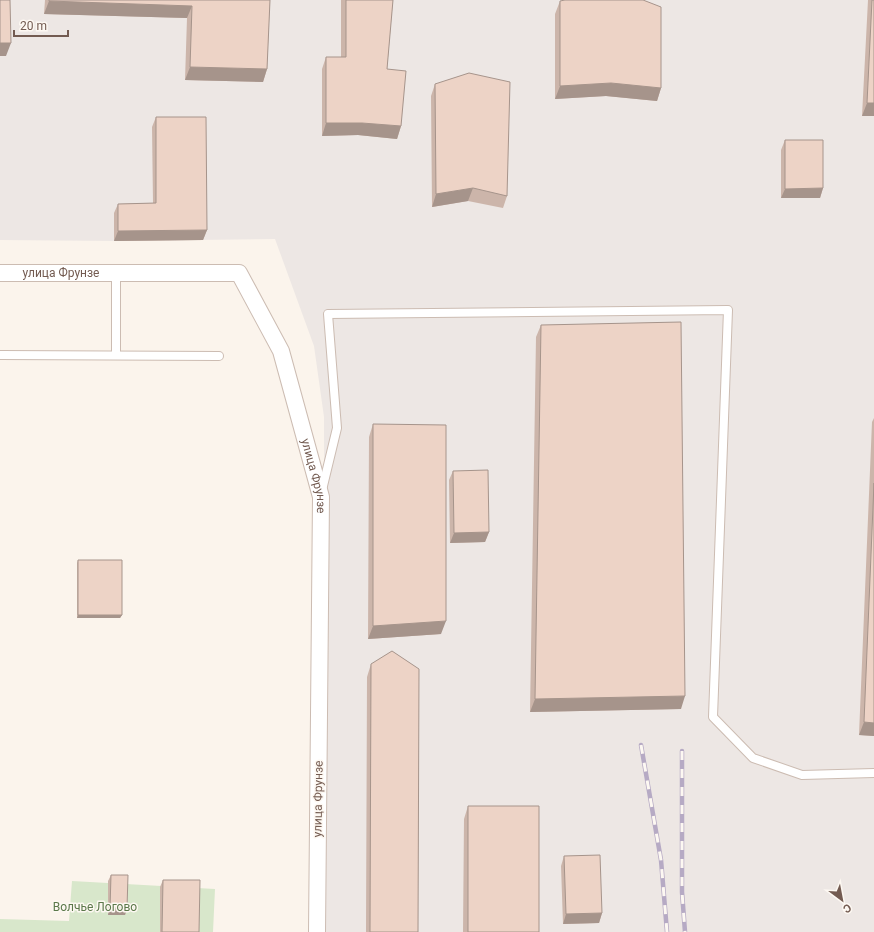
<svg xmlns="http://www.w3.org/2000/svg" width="874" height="932" font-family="Roboto,sans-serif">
<rect width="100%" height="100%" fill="#fbf4ec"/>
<path fill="#ede7e4" d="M0 0H874V932H325L324 417 314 346 275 239 114 241 0 240Z"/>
<path fill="#d8e7cb" d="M72 881 215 889 213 932H0V919L69 921Z"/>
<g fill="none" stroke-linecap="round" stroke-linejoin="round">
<g stroke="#ccbcb2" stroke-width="10">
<path id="service" d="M0 355 219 356
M116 355V273
M322 490 337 428 328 314 728 310 713 717 753 758 802 775 874 773"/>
</g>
<g stroke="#ccbcb2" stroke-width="18">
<g id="minor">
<path id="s1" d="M0 273H239L281 351 321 497 317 932"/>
</g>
</g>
<use href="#service" stroke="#fff" stroke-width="8"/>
<use href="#minor" stroke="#fff" stroke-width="16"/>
<g stroke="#b6aac4" stroke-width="4.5">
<path id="rail" d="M641 745 661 860 667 932
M682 751V892L685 932"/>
</g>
<use href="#rail" stroke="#fdf8f2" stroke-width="3" stroke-dasharray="9" stroke-linecap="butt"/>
</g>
<path fill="#ccb5aa" d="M45 0H270L267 69 263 82 185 80 187 18 44 14Z
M341 0H393L387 69 401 126 397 139 358 135 322 136V69L326 57H341Z
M868 0H874V116H862Z
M560 1 661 88 657 101 606 96 555 99V14Z
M435 84 507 196 503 208 468 201 432 207 431 96Z
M156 117 207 230 203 240 114 241V213L118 204 153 203 152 127Z
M785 140 823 188 820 198H781V150Z
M541 325 681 709 530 712 536 337Z
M874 418V736L859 735 872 422Z
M373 424 441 634 368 639 369 437Z
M453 471 489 532 485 542 450 543 449 480Z
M78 560 122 615 120 618H77V563Z
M371 664 418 932H366L367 677Z
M468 806 539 932H463L464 819Z
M564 856 602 913 599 923 563 924 561 866Z
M111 875 127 908 125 915H108V881Z
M163 880 199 932H160V887Z"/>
<path fill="#a6948b" d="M49 1 192 6 187 18 44 14Z
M0 43H11L6 56H0Z
M190 67 267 69 263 82 185 80Z
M611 83 661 88 657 101 606 96 555 99 560 86Z
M867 103H874V116H862Z
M326 123H362L401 126 397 139 358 135 322 136Z
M473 188 468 201 432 207 436 194Z
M823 188 820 198H781L785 189Z
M207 230 203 240 114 241 118 231Z
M489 532 485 542 450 543 454 533Z
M78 615H122L120 618H77Z
M446 621 441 634 368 639 373 626Z
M685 696 681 709 530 712 535 699Z
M864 722 874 723V736L859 735Z
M110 908H127L125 915H108Z
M602 913 599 923 563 924 566 914Z"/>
<path fill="#edd3c6" stroke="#a6948b" d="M0 0H10L11 43H0Z
M49 0H270L267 69 190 67 192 6 49 1Z
M346 0H393L387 69 406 71 401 126 362 123H326V57H346Z
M565 0H643L661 7V88L611 83 560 86V1Z
M872 0H874V103H867Z
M469 73 510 82 507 196 473 188 436 194 435 84Z
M156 117H206L207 230 118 231V204L156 203Z
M785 140H823V188L785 189Z
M681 322 685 696 535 699 541 325Z
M373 424 446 425V621L373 626Z
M488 470 489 532 454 533 453 471Z
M874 483V723L864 722Z
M78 560H122V615H78Z
M392 651 419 669 418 932H370L371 664Z
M468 806H539V932H468Z
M600 855 602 913 566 914 564 856Z
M111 875H128L127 908H110Z
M163 880H200L199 932H162Z"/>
<g text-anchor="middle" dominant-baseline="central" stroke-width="3" stroke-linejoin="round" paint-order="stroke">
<g font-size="12" fill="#735b51" stroke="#fdf8f2">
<text stroke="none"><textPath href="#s1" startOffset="61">улица Фрунзе</textPath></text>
<text stroke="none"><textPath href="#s1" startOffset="457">улица Фрунзе</textPath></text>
<text transform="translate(318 799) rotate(-89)">улица Фрунзе</text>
</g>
<g font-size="12" fill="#5b784a" stroke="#fdf8f2">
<text x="95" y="907">Волчье Логово</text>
</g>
</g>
<g transform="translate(842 900) rotate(148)" stroke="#fdf8f2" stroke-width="3" paint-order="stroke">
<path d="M0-3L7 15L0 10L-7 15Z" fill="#735b51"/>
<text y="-6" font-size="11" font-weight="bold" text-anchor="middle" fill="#735b51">С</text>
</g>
<path d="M14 30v6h54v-6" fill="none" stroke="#735b51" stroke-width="2"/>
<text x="20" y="30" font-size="12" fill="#735b51" stroke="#fdf8f2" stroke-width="3" paint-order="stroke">20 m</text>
</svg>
